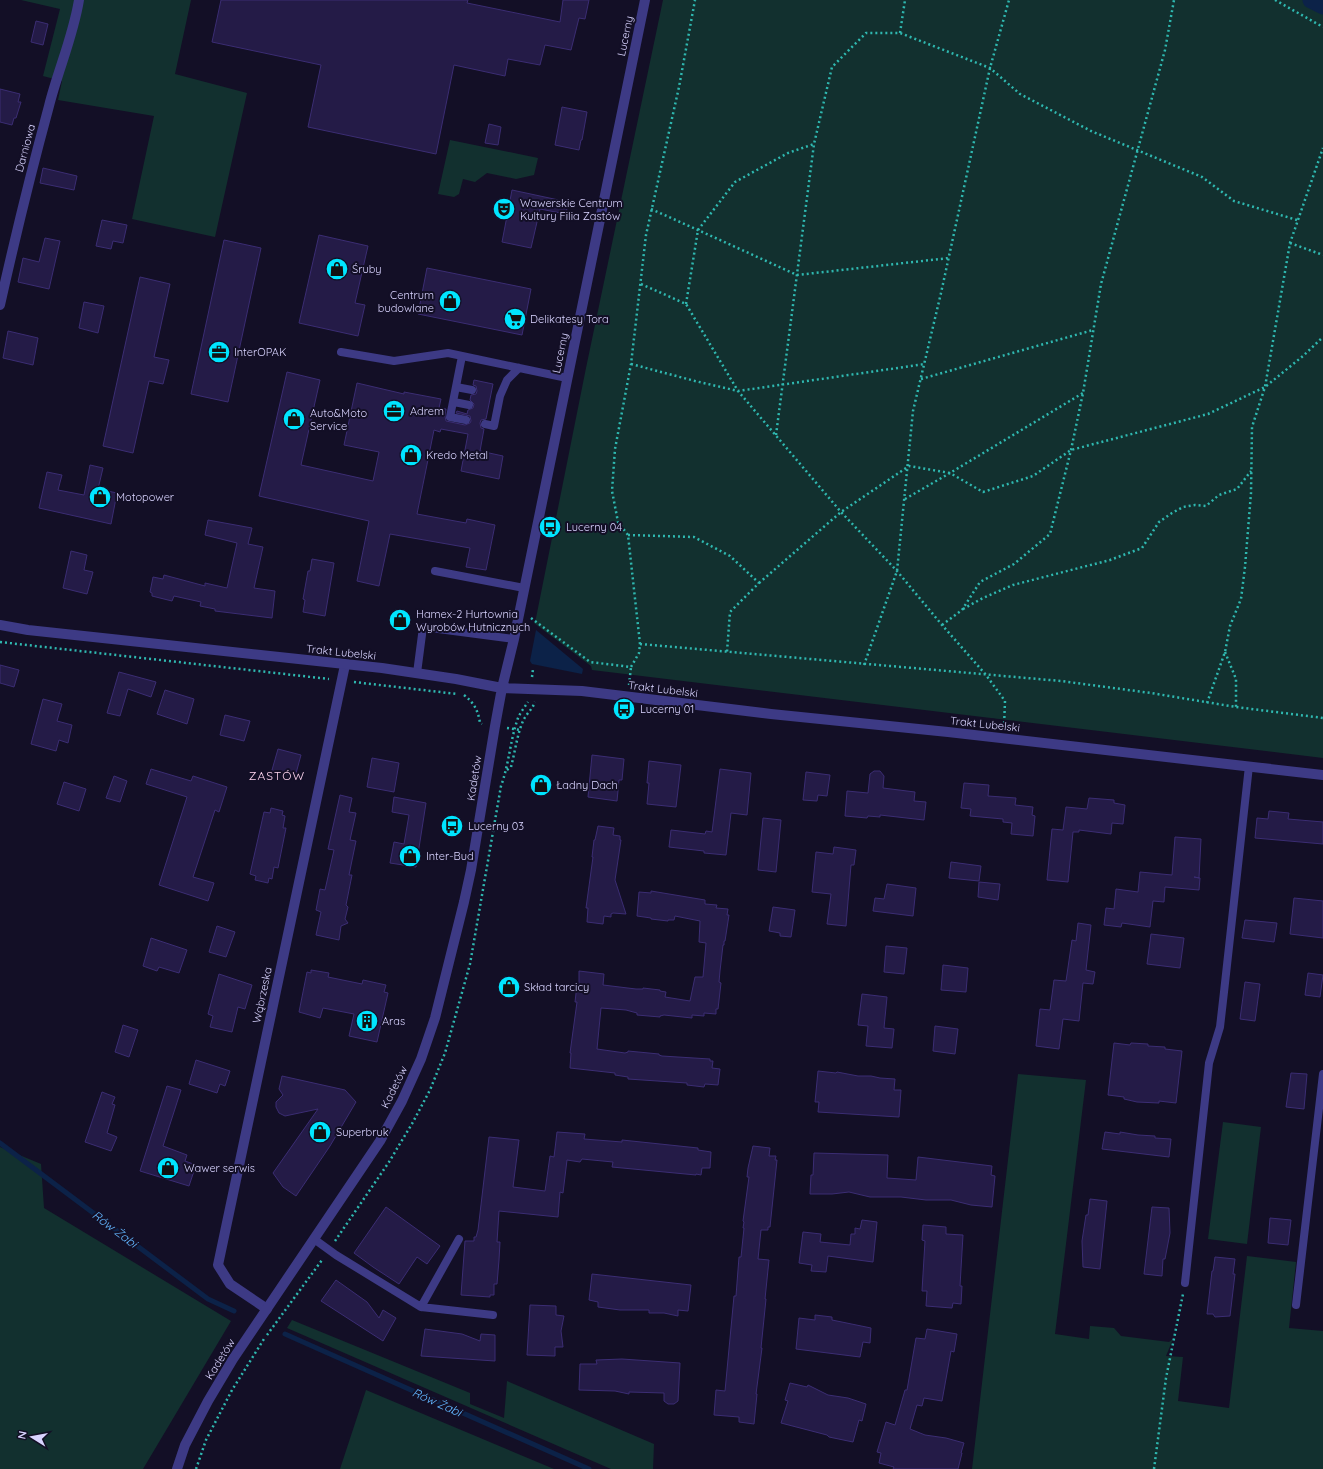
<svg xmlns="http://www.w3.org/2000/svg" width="1323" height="1469" font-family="Quicksand,sans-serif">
<rect width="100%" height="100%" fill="#130f26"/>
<path fill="#12302f" d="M21 0H191L175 74 247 93 215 237 132 219 154 116 58 100 62 81 43 76 60 9Z
M663 0H1323V758L592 670 591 666 534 623 536 618 586 368Z
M450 140 538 158 534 175 516 179 487 173 475 182 463 179 459 194 454 197 438 194Z
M1018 1074 1086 1080 1055 1334 1089 1339 1090 1326 1114 1328 1121 1336 1169 1342 1173 1339 1166 1356 1183 1357 1178 1401 1229 1408 1247 1256 1296 1262 1289 1328 1323 1331V1469H972Z
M1223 1122 1261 1127 1247 1244 1208 1239Z
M0 1147 41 1164 44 1208 231 1321 143 1469H0Z
M292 1320 470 1393V1404L504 1418 507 1381 654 1444 653 1469H611L287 1328Z
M366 1390 554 1469H340Z"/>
<path fill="#0c2248" d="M536 630 583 669 582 674 532 664 530 661Z"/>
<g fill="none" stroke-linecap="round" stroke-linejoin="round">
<path stroke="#0c2248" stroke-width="5" d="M0 1143 208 1299 234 1311
M285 1334 589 1469"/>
<path stroke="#0c2248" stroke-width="17" d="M1311 0 1323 6"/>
</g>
<path fill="#241b47" stroke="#3b2d73" d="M221 0H468L467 3 560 22 563 0H589L585 19 579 18 571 50 545 45 540 65 508 59 505 76 454 65 436 154 308 127 321 65 212 42Z
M36 21 48 24 43 45 31 42Z
M0 89 20 94 18 102H21L16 118H14L12 125 0 122Z
M562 107 587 112 582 140H581L579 150 555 145Z
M489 124 501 127 498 145 485 143Z
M43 168 77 176 74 190 40 183Z
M512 190 568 202 566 214 540 209 531 248 502 242Z
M102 220 127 225 123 243 113 241 111 249 96 246Z
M319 235 368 246 355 303 365 305 358 336 299 323Z
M45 238 60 241 49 289 18 282 23 258 39 262Z
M224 240 261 248 228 402 191 394Z
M427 268 531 289 522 335 418 314Z
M140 277 170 284 154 357 169 360 163 384 149 381 133 453 103 446Z
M84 302 104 306 98 333 79 328Z
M8 331 38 338 33 365 3 358Z
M287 372 320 380 301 465 373 481 379 452 344 445 357 383 404 394V392L441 399 439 408 446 409 445 416 446 421 465 425 470 423 471 421 470 416 456 413 457 411 467 414 468 410 473 408 474 404 470 400 471 395 476 394 477 391 476 386 473 385 474 380 493 384 486 419 481 420 480 423 481 428 484 429 480 451 503 456 499 479 461 471 468 434 441 429 440 432 434 430 417 514 466 523 467 519 495 525 486 570 466 567 470 548 390 534 379 586 357 581 369 521 259 496Z
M90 465 103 468 98 489 117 493 111 524 39 508 47 472 62 475 58 490 84 495Z
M208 520 252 528 248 544 263 547 254 588 275 591 272 618 215 611V609L200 606 201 602 174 596 172 601 152 596V593L150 592 153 577 163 579 164 575 205 586V583L227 588 237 543 205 535Z
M71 551 87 555 84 570 93 572 87 594 63 588Z
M312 559 334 563 325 616 303 612 305 600 303 599 308 571H310Z
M0 665 19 670 14 687 0 683Z
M119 672 156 682 151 697 128 689 120 716 107 713Z
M165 690 194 699 187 724 157 714Z
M43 699 62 704 57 721 72 725 68 743 59 740 56 751 31 744Z
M225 715 250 721 244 741 220 735Z
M278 749 301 755 295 777 272 770Z
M592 755 624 759 622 780H619L617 801 588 797Z
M372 758 399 763 394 792 367 787Z
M649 761 681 765 676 807 647 804 649 783H647Z
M151 769 191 781 193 776 227 787 219 812 215 810 193 877 214 883 208 901 159 885 187 797 146 784Z
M720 769 751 773 747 815 731 813 726 855 704 853V851L669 847 671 830 705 834 706 831 712 832Z
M874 771H880L884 776 883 788 915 792 914 801 926 802 924 820 880 815V817L868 816 867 818 845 816 847 791 868 793 870 774Z
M806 772 830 775 827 796 818 795 817 801 803 800Z
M114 776 127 781 120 802 106 798Z
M64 782 86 789 79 811 57 804Z
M964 783 989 785 988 796 1016 798 1015 805 1033 807 1032 815 1035 816 1033 836 1011 834 1012 823 1003 822V819L970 816 971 809 961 808Z
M340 795 352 798 349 812 356 813 350 840 356 841 349 875H352L346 905 348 907 345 919 348 923 341 926 339 940 316 935 321 912 316 910 320 889 325 890 334 850 328 849Z
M394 797 426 803 416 867 390 863 394 842 404 844 409 815 392 812Z
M1089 798 1114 800V803L1125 805 1123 824 1112 823 1111 834 1079 830V832H1073L1068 882 1047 880 1052 829 1063 830 1066 807 1087 809Z
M271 808 283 811 282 815 285 816 283 828H286L278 868 274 867 272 879 269 878 268 883 255 880 256 876 250 874 264 812 270 813Z
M1269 811 1289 813 1288 819 1323 822V844L1255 838 1257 818 1268 819Z
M763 818 781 820 776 872 758 870Z
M598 826 614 828 613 835 620 836V840H621L615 880 626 914 613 913 611 914V917L604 916 603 924 587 922 588 908H586L593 857H592L594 840H595Z
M1175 837 1201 839 1199 878 1194 877 1200 878 1199 890 1165 887 1164 902 1153 901 1150 927 1122 923 1121 927 1104 925 1106 908 1114 909 1116 889 1138 892 1140 872 1172 875Z
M834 847 856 850 854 865H851L846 926 827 924 831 894 812 892 816 852 833 854Z
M951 862 981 866 979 881 949 878Z
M979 882 1000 884 998 900 978 897Z
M887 884 916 888 913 916 873 911 875 898 884 899Z
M651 891 705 900V904L717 905 716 908 728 909 727 915H729L725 941H724V945H723L720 971 719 982 721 983 718 1009H716V1014L704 1013V1016L692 1015V1018L664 1015 660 1016V1017L637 1015V1013L626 1010 601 1008 597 1049 625 1053 628 1052V1051L659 1054V1055L662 1056 710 1059V1061H713L712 1068 720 1069 718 1085 705 1084 704 1087 687 1085V1083L628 1079V1077L615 1075V1073L570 1068 571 1053H570L577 1002H575L577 985H579V971L604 974 603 985 636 989H643V988L660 990V991L666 992 665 997 690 1001 695 977H703L706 943 699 942 700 921 675 916 674 920H668V921L651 919V918L637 916 639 892 651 893Z
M1294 898 1323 901V938L1290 934Z
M773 907 795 910 791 937 780 936V933L769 931Z
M1245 920 1277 923 1274 942 1242 938Z
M1078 923 1091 925 1086 970 1095 972 1093 984 1083 983 1079 1021 1063 1019 1059 1049 1036 1046 1040 1009 1050 1010 1054 980 1066 981 1072 940 1076 941Z
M217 926 235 932 226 957 209 952Z
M1151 934 1184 938 1180 968 1147 964Z
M151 938 187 950 179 973 159 967 157 971 143 966Z
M886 946 907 948 904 974 884 972Z
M943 965 968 968 966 992 941 990Z
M311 970 329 973 328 977 362 984 363 980 386 985 384 992 388 993 377 1042 349 1036 354 1014 323 1008 320 1018 299 1012 307 972 311 973Z
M1308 973 1323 975 1320 997 1305 995Z
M219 974 252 985 245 1009 238 1007 232 1032 210 1027 213 1016 208 1014Z
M1245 982 1260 984 1255 1021 1240 1019Z
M862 994 887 997 884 1028 894 1029 892 1048 866 1046 868 1026 858 1025Z
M123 1025 138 1030 129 1057 115 1052Z
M935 1026 958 1029 955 1054 933 1051Z
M1114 1043 1130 1045 1131 1043 1148 1044V1046L1165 1047V1049L1182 1051 1176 1103 1159 1101V1103L1137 1102 1124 1099V1097L1108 1095Z
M196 1060 230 1071 225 1086 220 1084 217 1093 189 1084Z
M818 1071 836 1073 837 1072 858 1076H871L880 1078 895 1079 894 1090H901L899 1117 818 1112 819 1102H815Z
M1291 1073 1307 1074 1304 1109 1286 1107Z
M282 1076 345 1090 356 1102 330 1146 296 1196 283 1187 273 1173 318 1109 285 1116 279 1113 276 1107V1102L283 1095 279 1089Z
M167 1086 181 1090 163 1146 187 1155 185 1161 196 1165 189 1186 140 1171Z
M102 1092 115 1097 112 1104 115 1105 107 1133 117 1137 111 1151 85 1142Z
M557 1132 585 1134 584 1139 622 1142V1140L698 1148V1150L711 1152 710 1168H702L701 1175 696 1174V1175L612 1167 613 1162 582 1159 580 1162 567 1160 563 1193 560 1192 558 1217 499 1211 497 1242H500L499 1260 497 1284H494V1295H490V1297L461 1295 465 1241H474V1237H476L478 1230 489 1137 519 1140 513 1187 545 1191 550 1156 554 1157Z
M1105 1132 1120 1134V1132L1138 1135 1155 1136V1138L1171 1139 1169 1157 1102 1149Z
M753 1146 770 1148 769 1156H776L775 1160H777L770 1227H768V1230H761L758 1259 769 1260 765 1299H766L761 1348H762L756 1394H757L754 1424 739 1422V1417L714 1415 716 1390 725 1391 734 1296H736L739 1257H741L744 1228H743L744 1222 743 1221 749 1177H747L748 1168Z
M814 1153 888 1155 887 1178 916 1180 918 1157 992 1166 991 1175 995 1176 992 1207 971 1205 951 1200H926L901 1197H870L849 1192 832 1194H810L811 1175H813Z
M1090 1199 1107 1201 1100 1269 1083 1267 1082 1241 1086 1215H1088Z
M386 1207 440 1246 427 1264 417 1257 399 1284 373 1267 354 1253Z
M1152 1207 1169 1208 1170 1233 1165 1259H1163L1162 1276 1144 1274Z
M1270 1218 1291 1220 1288 1245 1268 1243Z
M862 1220 877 1222 873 1262 828 1256 826 1272 811 1271 812 1265 799 1263 803 1232 821 1234 820 1242 850 1245 851 1234H855V1228L860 1229Z
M923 1225 946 1227V1234L963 1235 960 1286H962L961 1304 953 1303 952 1308 926 1306 927 1291H922L925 1241 922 1240Z
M1215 1257 1235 1259 1233 1274H1235L1230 1316 1215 1317 1213 1314H1207L1212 1271H1213Z
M592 1274 691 1285 688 1311 678 1310V1316L664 1313H649V1310H620L598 1307V1302L589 1300Z
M336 1280 367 1302 379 1318 383 1310 396 1318 383 1341 321 1301Z
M530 1305 556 1306V1315L564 1316 561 1331 563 1347H555V1356L527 1355Z
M815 1315 832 1317V1320L871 1328 870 1343 863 1342 860 1357 796 1349 799 1318 815 1320Z
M425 1329 462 1334 480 1341 481 1334 495 1335V1361L421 1356Z
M927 1329 957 1334 954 1352 951 1351 942 1401 924 1398 922 1406 917 1405 910 1429 925 1435 946 1438 964 1443 961 1453H962L958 1469H893L894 1467 879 1463 881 1453 877 1452 886 1422 895 1425 905 1390H907L916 1338 925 1339Z
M622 1359 680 1363 678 1401 674 1404H668L664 1401V1393L629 1392V1394L615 1391 579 1390 580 1364H597L596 1360Z
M790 1383 807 1387 808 1385 828 1395 848 1398 866 1404 862 1421 859 1420 853 1442 829 1437 827 1435 781 1423 788 1401 785 1400Z"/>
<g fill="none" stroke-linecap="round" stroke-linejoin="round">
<path stroke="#2fb8b0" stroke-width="2.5" stroke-dasharray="2 3" stroke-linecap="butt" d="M1275 0 1323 27
M900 33 905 0
M651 209 698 230 797 275 949 258
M1290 243 1323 255
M641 284 686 304 738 391 841 512 897 571 942 625 986 675 1005 701 1004 727
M686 304 698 230 735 182 788 153 814 144 832 67 866 33H900L990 68 1020 94 1091 131 1202 177 1234 201 1297 220
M631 364 695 381 738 391 925 364
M921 379 1093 330
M776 435 814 144
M905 499 950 473 983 492 1033 476 1071 450 1208 414 1265 387 1303 356 1323 337
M628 535 694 537 730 556 759 583 730 612 727 652
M759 583 841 512 909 466 950 473 1083 393
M963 609 983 598 1013 585 1110 560 1142 548 1159 522 1172 513 1183 507 1195 505 1206 506 1219 495 1237 489 1251 471
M531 618 590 662 631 667 639 653 640 644 628 535 618 522 612 491 615 449 631 364 646 235 679 87 695 0
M942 625 962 610 980 582 1014 564 1050 534 1071 450 1083 393 1101 284 1165 50 1174 0
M0 642 329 679
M640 644 1061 681 1151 693 1236 707 1323 718
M1225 652 1236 679V707
M864 665 897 571 913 411 941 293 990 68 1009 0
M532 677 533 669
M354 682 457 694
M629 685 631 667
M464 695C474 703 478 710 480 723L482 724
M1207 703 1225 652 1230 626 1241 599 1245 567 1251 493 1252 427 1265 387 1290 243 1323 148
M507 728 520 730
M507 770 511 767C515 752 517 735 523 721 526 714 532 710 535 702
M335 1241 389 1162 413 1122 430 1090 445 1053 470 964 501 786C509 764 510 742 517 721 519 714 524 708 528 702
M267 1335 322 1260
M196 1469 206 1440 232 1390 264 1339
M1154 1469 1166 1378 1183 1294"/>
<path stroke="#3d3a85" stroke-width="8" d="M341 352 394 361 448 353 567 378
M462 356 450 417 466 420
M456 387 472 390
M454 402 469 405
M485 424 494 426 500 396 507 380 519 368
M435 571 524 588
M417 673 423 627 514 639
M314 1239 336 1255 421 1307 493 1315
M1185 1283 1209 1063 1220 1027 1224 992 1249 766
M1296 1305 1323 1074
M421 1307 459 1239"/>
<path stroke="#3d3a85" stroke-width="10" d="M0 305C15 238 31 172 49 106 58 70 73 37 79 0
M267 1309 230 1284 218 1265 345 665"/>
<path stroke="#3d3a85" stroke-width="10" d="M0 625 28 630 382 668 456 679 502 688 582 691 771 714 948 732 1323 775
M177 1469 185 1445 208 1401 233 1359 380 1141 402 1101 421 1059 435 1018 464 902 471 870 495 726 502 688 514 639 645 0"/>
</g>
<defs>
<g id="theatre-disc" transform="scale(1.15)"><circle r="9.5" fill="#00e5ff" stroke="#130f26"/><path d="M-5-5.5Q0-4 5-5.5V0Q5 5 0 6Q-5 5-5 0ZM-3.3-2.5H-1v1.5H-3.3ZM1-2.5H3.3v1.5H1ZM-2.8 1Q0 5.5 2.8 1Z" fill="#111"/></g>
<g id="shop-disc" transform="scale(1.15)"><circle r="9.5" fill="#00e5ff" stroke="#130f26"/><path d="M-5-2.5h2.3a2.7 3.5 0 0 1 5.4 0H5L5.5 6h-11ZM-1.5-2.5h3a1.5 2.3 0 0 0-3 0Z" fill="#111"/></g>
<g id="supermarket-disc" transform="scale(1.15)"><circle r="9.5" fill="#00e5ff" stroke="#130f26"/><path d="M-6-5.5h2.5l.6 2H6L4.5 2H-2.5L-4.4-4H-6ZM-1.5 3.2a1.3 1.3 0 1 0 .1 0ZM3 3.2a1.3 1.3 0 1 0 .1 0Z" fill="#111"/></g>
<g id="office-disc" transform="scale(1.15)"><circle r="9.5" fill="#00e5ff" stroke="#130f26"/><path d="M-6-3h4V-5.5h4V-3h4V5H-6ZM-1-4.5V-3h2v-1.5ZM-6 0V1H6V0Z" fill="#111"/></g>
<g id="bus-disc" transform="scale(1.15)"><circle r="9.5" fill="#00e5ff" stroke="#130f26"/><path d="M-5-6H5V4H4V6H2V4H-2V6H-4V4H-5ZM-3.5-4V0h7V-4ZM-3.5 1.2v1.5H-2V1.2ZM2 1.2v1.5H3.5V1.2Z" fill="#111"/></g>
<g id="building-disc" transform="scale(1.15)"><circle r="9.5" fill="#00e5ff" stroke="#130f26"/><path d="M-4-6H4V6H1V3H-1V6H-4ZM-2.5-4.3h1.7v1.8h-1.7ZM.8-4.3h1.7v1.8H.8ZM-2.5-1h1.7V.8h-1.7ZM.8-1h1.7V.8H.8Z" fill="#111"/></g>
</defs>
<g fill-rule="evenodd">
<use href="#theatre-disc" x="504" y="209"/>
<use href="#shop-disc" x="337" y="269"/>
<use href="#shop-disc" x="450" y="301"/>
<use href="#supermarket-disc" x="515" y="319"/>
<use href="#office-disc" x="219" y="352"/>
<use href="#office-disc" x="394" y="411"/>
<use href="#shop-disc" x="294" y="419"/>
<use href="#shop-disc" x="411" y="455"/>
<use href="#shop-disc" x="100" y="497"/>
<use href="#bus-disc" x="550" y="527"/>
<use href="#shop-disc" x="400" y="620"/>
<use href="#bus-disc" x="624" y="709"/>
<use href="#shop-disc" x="541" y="785"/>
<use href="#bus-disc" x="452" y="826"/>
<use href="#shop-disc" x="410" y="856"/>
<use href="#shop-disc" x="509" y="987"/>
<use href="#building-disc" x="367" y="1021"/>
<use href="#shop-disc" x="320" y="1132"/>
<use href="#shop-disc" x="168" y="1168"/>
</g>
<g text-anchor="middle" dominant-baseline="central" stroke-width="4" stroke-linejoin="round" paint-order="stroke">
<g font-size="11" fill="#d9d4ff" stroke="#130f26">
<text transform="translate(625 36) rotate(-78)">Lucerny</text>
<text transform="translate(25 148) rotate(-75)">Darniowa</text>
<text transform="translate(560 353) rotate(-78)">Lucerny</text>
<text transform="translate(341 652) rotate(6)">Trakt Lubelski</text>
<text transform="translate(663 689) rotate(7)">Trakt Lubelski</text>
<text transform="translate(985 724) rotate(6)">Trakt Lubelski</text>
<text transform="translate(474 778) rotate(-81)">Kadetów</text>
<text transform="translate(262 995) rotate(-78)">Wąbrzeska</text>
<text transform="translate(394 1087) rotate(-64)">Kadetów</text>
<text transform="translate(220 1359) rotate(-58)">Kadetów</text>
</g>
<g font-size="11" fill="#d9d4ff" stroke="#130f26" text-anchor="start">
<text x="520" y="203">Wawerskie Centrum<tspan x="520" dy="13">Kultury Filia Zastów</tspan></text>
<text x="352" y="269">Śruby</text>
<text x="434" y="295" text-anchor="end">Centrum<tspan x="434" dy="13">budowlane</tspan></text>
<text x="530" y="319">Delikatesy Tora</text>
<text x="234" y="352">InterOPAK</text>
<text x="410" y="411">Adrem</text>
<text x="310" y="413">Auto&amp;Moto<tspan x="310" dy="13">Service</tspan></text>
<text x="426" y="455">Kredo Metal</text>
<text x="116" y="497">Motopower</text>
<text x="566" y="527">Lucerny 04</text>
<text x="416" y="614">Hamex-2 Hurtownia<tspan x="416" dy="13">Wyrobów Hutnicznych</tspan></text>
<text x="640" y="709">Lucerny 01</text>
<text x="556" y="785">Ładny Dach</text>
<text x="468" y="826">Lucerny 03</text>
<text x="426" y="856">Inter-Bud</text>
<text x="524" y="987">Skład tarcicy</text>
<text x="382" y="1021">Aras</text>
<text x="336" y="1132">Superbruk</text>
<text x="184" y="1168">Wawer serwis</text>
</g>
<g font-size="12" letter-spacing="1" fill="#ffd6f0" stroke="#130f26">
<text x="277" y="775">ZASTÓW</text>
</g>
<g font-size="12" font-style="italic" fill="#62b6ff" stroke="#130f26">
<text transform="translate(115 1229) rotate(37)">Rów Żabi</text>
<text transform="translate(437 1402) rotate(24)">Rów Żabi</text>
</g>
</g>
<g transform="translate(32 1437) rotate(281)" stroke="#130f26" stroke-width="3" paint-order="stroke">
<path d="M0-3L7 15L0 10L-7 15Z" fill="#d9d4ff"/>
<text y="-6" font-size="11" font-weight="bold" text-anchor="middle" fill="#d9d4ff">N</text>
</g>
</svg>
